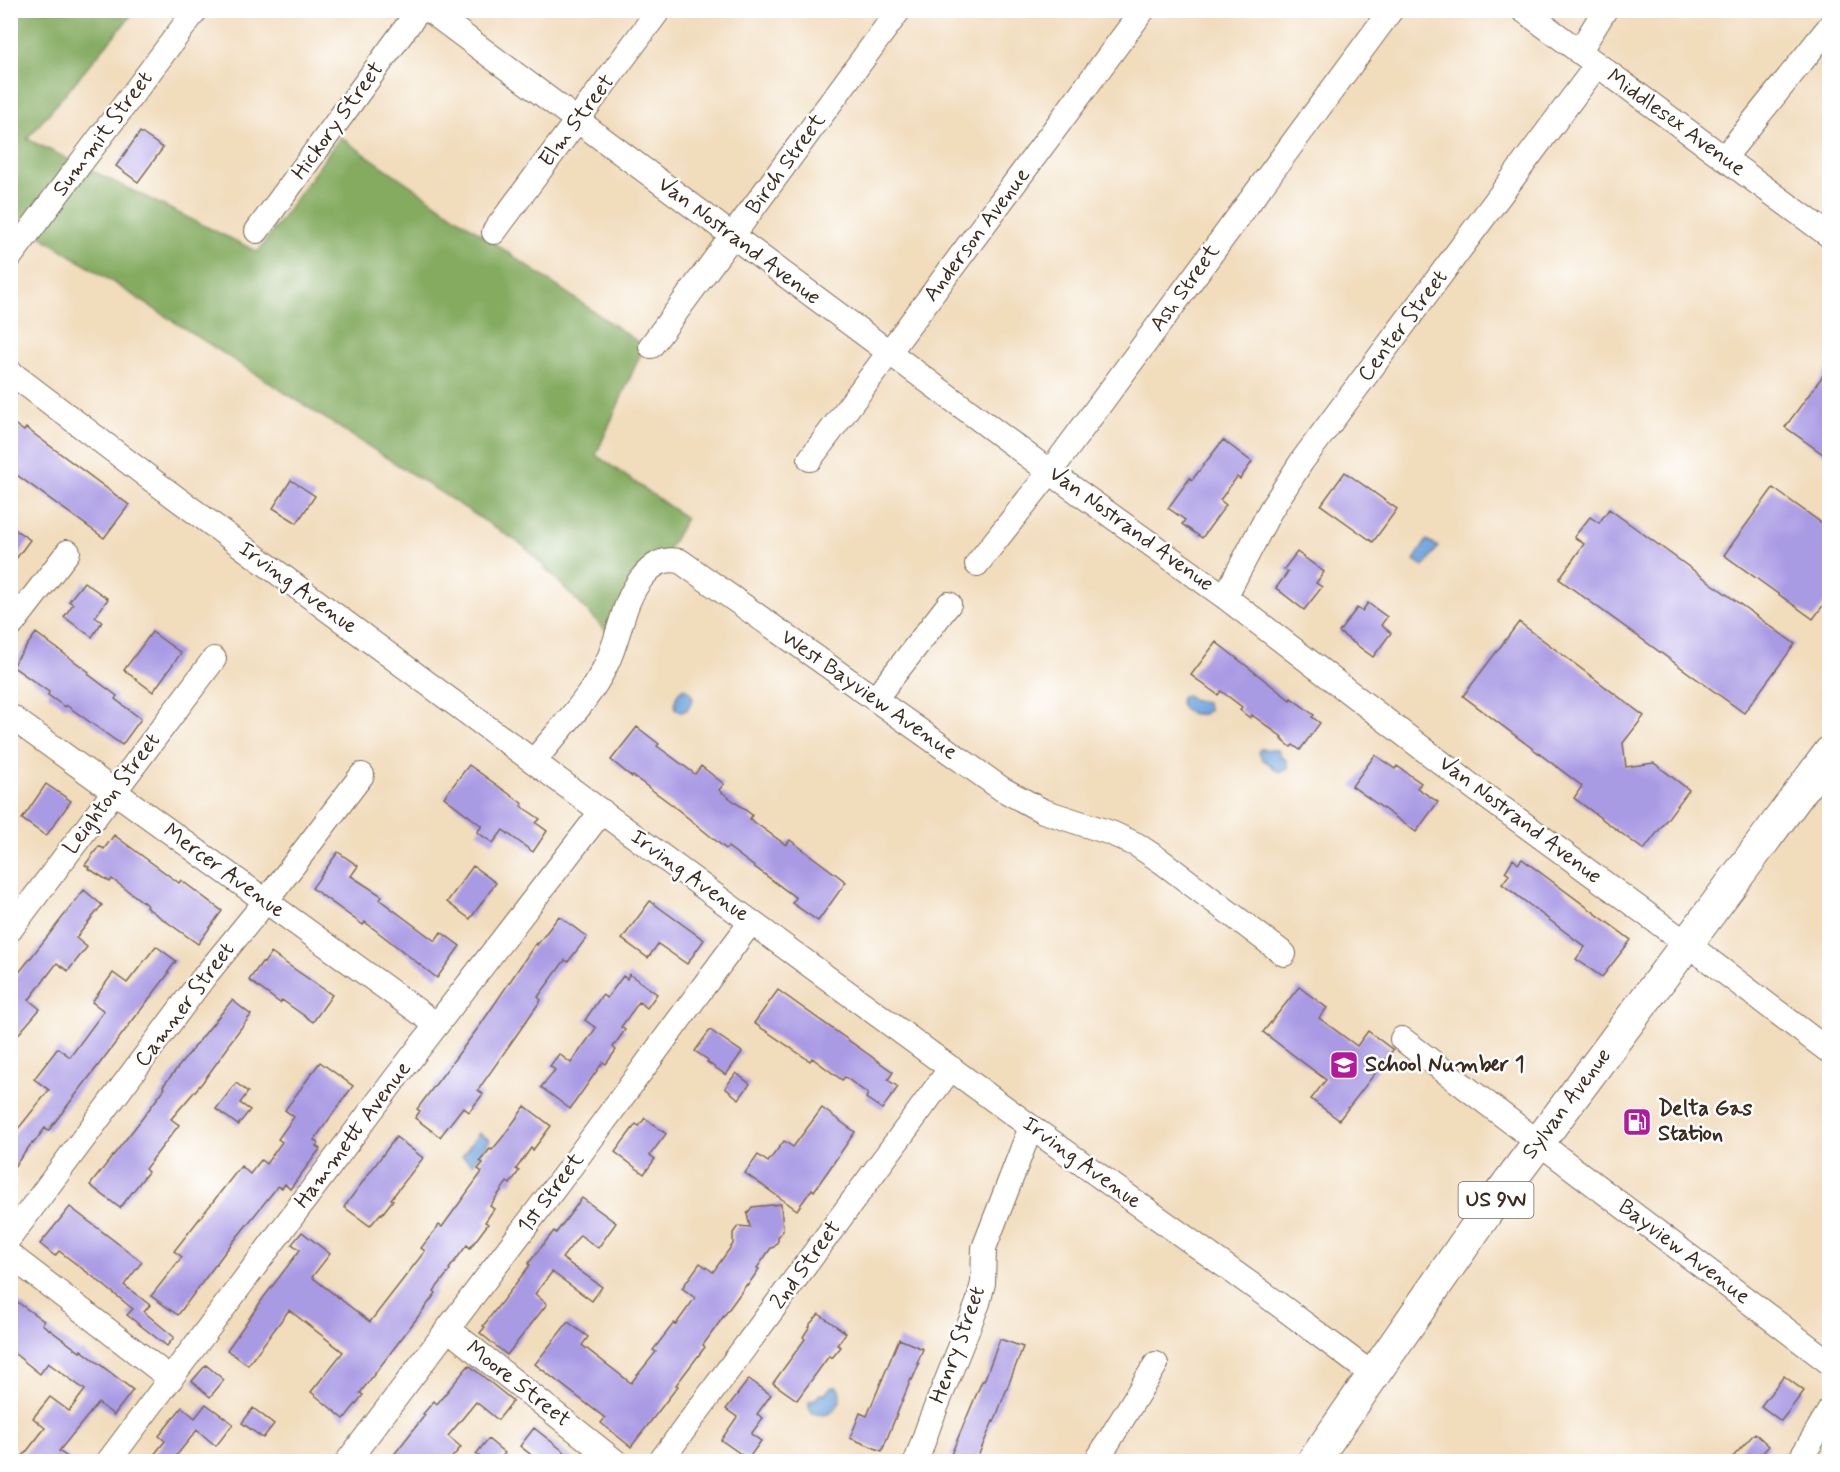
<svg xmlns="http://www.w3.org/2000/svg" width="1840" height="1472" font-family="Mynerve,sans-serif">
<rect width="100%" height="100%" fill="#fff"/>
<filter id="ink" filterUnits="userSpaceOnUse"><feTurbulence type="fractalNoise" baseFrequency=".0167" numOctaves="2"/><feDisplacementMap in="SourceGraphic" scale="12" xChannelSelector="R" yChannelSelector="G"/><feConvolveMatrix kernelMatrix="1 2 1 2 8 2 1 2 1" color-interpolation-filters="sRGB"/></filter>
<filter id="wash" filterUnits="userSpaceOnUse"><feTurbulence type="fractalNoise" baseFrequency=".008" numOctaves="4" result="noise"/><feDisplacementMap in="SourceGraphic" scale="24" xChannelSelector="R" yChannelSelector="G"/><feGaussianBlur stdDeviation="1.35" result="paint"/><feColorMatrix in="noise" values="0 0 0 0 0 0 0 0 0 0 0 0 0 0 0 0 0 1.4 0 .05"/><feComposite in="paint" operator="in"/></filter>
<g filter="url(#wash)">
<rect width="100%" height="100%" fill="#f1dcbc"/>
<path fill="#84ab61" stroke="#606a40" stroke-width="1.5" d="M10 11H135L27 139 258 252 340 137 644 346 596 455 686 518 617 642 524 546 11 217Z"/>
<path fill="#72a6de" stroke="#56687e" stroke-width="1.5" d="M1427 540 1438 547 1424 567 1414 560Z
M685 688 690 692 693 699 687 710 682 712 676 709C674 701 676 691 685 688Z
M1187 695 1194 700 1206 702 1209 710 1203 714C1192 715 1183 713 1180 702L1182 696Z
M1260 749 1278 750 1281 756 1287 761 1288 769 1281 772 1275 770C1270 762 1260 761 1259 752Z
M479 1133 490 1140 473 1164 462 1156Z
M831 1387H837C841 1392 841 1399 839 1404 836 1406 835 1408 833 1411 827 1417 819 1414 812 1413L809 1408V1402L817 1398 820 1394H825Z"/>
<g id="blocks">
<path fill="#a99ae4" d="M140 132 163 148 138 182 116 166Z
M1830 366V459L1785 427Z
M10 421 24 431 26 428 129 505 104 538 10 470Z
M1223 440 1252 462 1240 479 1237 477 1220 500 1226 505 1202 538 1182 524 1185 520 1168 508 1190 478 1192 480Z
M1345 472 1397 509 1373 542 1321 505Z
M291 480 315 496 297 523 273 508Z
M1773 488 1830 529V596L1813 619 1724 555Z
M1609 509 1795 644 1744 713 1559 579 1584 544 1574 537 1590 517 1599 523Z
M10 526 30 540 10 567Z
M1297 552 1324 572 1316 583 1322 587 1304 610 1276 588 1288 572 1284 569Z
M84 582 108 599 95 617 102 622 92 637 64 617 73 604 69 601Z
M1368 603 1387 617 1381 625 1391 633 1373 657 1339 632 1357 608 1362 611Z
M1519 622 1644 716 1623 743 1626 767 1654 763 1689 790 1644 850 1574 798 1582 786 1463 696Z
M152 632 181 653 153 692 124 670Z
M36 633 89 672 88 674 117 696 115 699 141 719 122 745 66 705 65 707 48 695 49 692 12 666Z
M1216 642 1290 700 1291 698 1314 715 1312 717 1320 723 1300 750 1293 745 1291 747 1281 739 1282 737 1252 715 1250 718 1240 710 1242 707 1221 691 1218 695 1191 675Z
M637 727 659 744 657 746 695 774 701 766 724 784 719 790 752 815 750 819 786 845 790 840 846 882 818 921 792 903 796 898 728 847 726 849 671 804 633 776 632 777 611 760Z
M1375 755 1395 769 1397 766 1421 783 1417 788 1438 802 1416 832 1352 786Z
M469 765 523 804 521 806 540 819 536 823 547 831 533 852 503 830 493 843 477 832 482 826 444 797Z
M46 784 71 801 46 836 22 819Z
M114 835 179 883 181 880 222 911 198 944 146 907 147 905 112 879 110 882 88 868 89 867 85 865 99 846 104 849Z
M338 852 358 866 351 876 382 896 380 900 435 941 441 932 460 946 437 978 365 922 363 925 312 888Z
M1513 859 1518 864 1522 859 1631 940 1602 977 1576 959 1585 947 1502 884 1509 875 1505 872Z
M473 866 496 883 470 919 447 902Z
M84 890 102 905 76 938 87 947 68 971 57 963 29 1000 40 1009 10 1044V984Z
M650 901 704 940 687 964 658 944 648 958 622 939Z
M559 916 587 937 568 962 565 960 538 997 541 1000 478 1090 483 1094 469 1112 463 1107 440 1137 415 1118 420 1111 417 1109 481 1024 536 943 537 945Z
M156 946 176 961 168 972 169 973 48 1131 45 1128 33 1144 32 1143 10 1172V1139L49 1090 34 1079 58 1048 70 1057 104 1011 92 1002 113 973 127 983Z
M271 953 332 995 313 1022 282 1000 280 1003 249 980 262 962 264 963Z
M629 974 657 994 647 1008 639 1002 621 1027 625 1030 613 1047 616 1050 606 1064 603 1062 570 1109 541 1087 555 1070 550 1066 559 1054 571 1063 596 1028 585 1020 602 995 607 998 623 976 627 979Z
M1299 987 1327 1008 1319 1018 1357 1046 1368 1031 1393 1050 1339 1120 1311 1099 1326 1080 1263 1032Z
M778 990 893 1072 888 1080 898 1087 882 1109 866 1098 868 1094 845 1077 842 1080 812 1058 810 1061 754 1023Z
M232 1000 251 1015 228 1045 229 1046 202 1083 171 1119 179 1125 145 1169 148 1172 120 1208 90 1185 141 1120 165 1088 163 1086Z
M710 1030 742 1052 726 1075 707 1062 708 1060 695 1051Z
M320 1062 353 1086 314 1140 318 1143 316 1146 320 1149 290 1189 285 1184 282 1188 278 1186 225 1252 178 1315 151 1296 182 1257 174 1251 241 1166 250 1174 261 1160 266 1164 282 1142 278 1139 294 1117 285 1110Z
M736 1073 750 1084 739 1099 725 1088Z
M236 1083 248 1092 240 1103 250 1110 238 1125 216 1109Z
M525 1106 551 1126 533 1150 531 1148 516 1169 519 1171 510 1184 507 1182 490 1206 494 1209 485 1222 488 1224 470 1248 467 1245 449 1269 450 1270 434 1291 436 1293 360 1393 363 1395 344 1419 311 1392 343 1352 289 1310 248 1365 227 1350 264 1297 300 1250 292 1244 302 1232 330 1254 312 1277 370 1322 425 1251 421 1248 439 1225 442 1227 482 1172 478 1169 483 1163 480 1161 490 1149 492 1150 502 1138Z
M822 1108 855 1132 814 1191 812 1189 797 1210 745 1173 758 1155 768 1162 784 1141 793 1147Z
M645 1118 666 1134 650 1155 655 1159 644 1174 615 1152 636 1124 639 1126Z
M396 1137 423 1158 391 1199 393 1200 382 1214 381 1213 370 1226 344 1207Z
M582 1198 616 1223 598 1248 580 1235 562 1258 602 1287 592 1301 552 1272 535 1294 547 1304 507 1355 480 1333 485 1327 483 1326 530 1265 528 1264 554 1231 556 1233Z
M781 1204 783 1231 778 1237V1241L774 1247 771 1248 757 1268 759 1269 748 1285 747 1284 703 1345 705 1347 676 1385 678 1386 631 1447 601 1423 605 1418 535 1364 568 1322 588 1337 582 1345 631 1383 656 1352 653 1350 674 1323 676 1324 695 1298 682 1288 700 1263 713 1272 733 1244V1233L738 1226 750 1227 747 1214 752 1207Z
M70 1207 142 1262 124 1285 150 1305 144 1312 174 1337 167 1346 127 1315 133 1309 96 1279 59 1251 55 1256 40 1244Z
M10 1297 44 1321 42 1324 80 1352 81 1350 133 1390 114 1415 98 1403 59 1451 73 1461H19L45 1428 33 1418 50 1397 69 1411 85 1390 48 1363 40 1374 10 1350Z
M819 1314 846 1333 837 1345 841 1347 832 1358 829 1356 797 1400 773 1383 805 1339 803 1337 810 1326V1324Z
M899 1339 923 1349 917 1364H919L912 1380 911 1379 882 1451 850 1438 860 1413 867 1416Z
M1000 1339 1023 1347 994 1422 993 1421 976 1461H962L950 1457 982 1381H984Z
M206 1365 224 1380 210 1397 192 1381Z
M469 1365 513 1401 498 1420 476 1402 448 1436 461 1447 449 1461H389L425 1415 423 1414 434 1401 437 1404Z
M1784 1376 1804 1391 1781 1421 1761 1406Z
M749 1379 771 1395 757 1414 763 1418 751 1434 761 1441 748 1459 721 1440 737 1417 726 1409Z
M206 1404 233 1424 216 1446 197 1430 172 1461H149L165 1441 159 1436 182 1407 195 1418Z
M253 1408 274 1424 263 1438 242 1423Z
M534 1428 576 1461H539L520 1446Z
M1755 1433 1769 1446 1755 1461H1729Z
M488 1439 505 1453 498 1461H485L476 1454Z"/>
</g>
</g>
<g filter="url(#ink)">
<use href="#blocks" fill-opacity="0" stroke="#7b6855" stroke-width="1.5"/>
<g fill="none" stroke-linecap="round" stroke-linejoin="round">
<g stroke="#7b6855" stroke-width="26">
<path id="minor" d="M429 10 1050 472 1225 597 1469 784 1686 943 1830 1052
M1523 10 1830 236
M1579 52 1605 10
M1724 158 1830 26
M257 231 419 10
M494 232 659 10
M10 257 196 10
M651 346 899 10
M10 372 152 480 751 922 1031 1127 1274 1301 1373 1375
M810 459 1143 10
M977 564 1050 472 1391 10
M1225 597 1270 511 1302 461 1597 65
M10 627 68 552
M875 699 949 604
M10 716 437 1025
M534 761C558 731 590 699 606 665 620 637 622 603 641 579 652 565 662 558 680 561L1002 789 1043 811 1111 833 1137 845 1161 861 1284 954
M10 930 214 659
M1402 1039 1830 1363
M10 1237 204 977 266 901 362 775
M10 1255 171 1379
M448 1329 616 1462
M108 1462 395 1079 602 811
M347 1462 572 1165 751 922
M660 1462 951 1068
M916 1462 930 1422 978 1303 983 1283 984 1248 1031 1127
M1096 1462 1156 1364
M1799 1462 1830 1410"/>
</g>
<g stroke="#7b6855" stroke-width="34">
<path id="major" d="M1313 1462 1486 1213 1830 752"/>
</g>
<use href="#minor" stroke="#fff" stroke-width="24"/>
<use href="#major" stroke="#fff" stroke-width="32"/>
</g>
</g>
<defs>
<g id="school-square" transform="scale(1.5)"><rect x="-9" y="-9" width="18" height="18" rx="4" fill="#b5179e" stroke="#fff"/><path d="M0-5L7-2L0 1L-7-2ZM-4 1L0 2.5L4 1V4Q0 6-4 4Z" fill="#fff"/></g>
<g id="fuel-square" transform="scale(1.5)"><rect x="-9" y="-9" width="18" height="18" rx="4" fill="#b5179e" stroke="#fff"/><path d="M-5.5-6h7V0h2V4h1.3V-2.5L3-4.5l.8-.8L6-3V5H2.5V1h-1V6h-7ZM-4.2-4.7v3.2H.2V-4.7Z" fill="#fff"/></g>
</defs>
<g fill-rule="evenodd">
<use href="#school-square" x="1344" y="1065"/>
<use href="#fuel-square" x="1637" y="1122"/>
</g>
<g text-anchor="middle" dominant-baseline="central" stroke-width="5" stroke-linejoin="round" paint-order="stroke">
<rect fill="#fff" stroke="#766a62" stroke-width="1.5" x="1458.5" y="1182" width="75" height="36" rx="4.5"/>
<g font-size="21" font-weight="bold" fill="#3b2a1e">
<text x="1496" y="1200">US 9W</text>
</g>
<g font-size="22" fill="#3b2a1e" stroke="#fff">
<text transform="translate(338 121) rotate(-54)">Hickory Street</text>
<text transform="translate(577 121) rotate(-53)">Elm Street</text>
<text transform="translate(1676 123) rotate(36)">Middlesex Avenue</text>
<text transform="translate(103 134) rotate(-53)">Summit Street</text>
<text transform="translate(786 164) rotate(-54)">Birch Street</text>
<text transform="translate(977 235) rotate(-53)">Anderson Avenue</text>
<text transform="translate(739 241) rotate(37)">Van Nostrand Avenue</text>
<text transform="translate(1185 288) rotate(-54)">Ash Street</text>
<text transform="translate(1403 326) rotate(-53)">Center Street</text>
<text transform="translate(1131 529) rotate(36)">Van Nostrand Avenue</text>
<text transform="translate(298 588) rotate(36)">Irving Avenue</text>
<text transform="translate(869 695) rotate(35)">West Bayview Avenue</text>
<text transform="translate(112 794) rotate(-53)">Leighton Street</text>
<text transform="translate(1520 820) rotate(37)">Van Nostrand Avenue</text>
<text transform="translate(224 871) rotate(36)">Mercer Avenue</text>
<text transform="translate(690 876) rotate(36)">Irving Avenue</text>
<text transform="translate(185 1005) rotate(-53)">Camner Street</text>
<text transform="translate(1567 1104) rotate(-53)">Sylvan Avenue</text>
<text transform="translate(353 1135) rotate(-53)">Hammett Avenue</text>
<text transform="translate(1082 1163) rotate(36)">Irving Avenue</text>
<text transform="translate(551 1193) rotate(-53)">1st Street</text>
<text transform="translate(1684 1252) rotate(37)">Bayview Avenue</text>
<text transform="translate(806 1265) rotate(-54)">2nd Street</text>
<text transform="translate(958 1345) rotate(-70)">Henry Street</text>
<text transform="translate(518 1384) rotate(38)">Moore Street</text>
</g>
<g font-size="22" font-weight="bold" fill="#3b2a1e" stroke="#fff" text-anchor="start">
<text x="1365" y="1065">School Number 1</text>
<text x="1658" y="1109">Delta Gas<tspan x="1658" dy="25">Station</tspan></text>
</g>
</g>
<rect width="1840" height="1472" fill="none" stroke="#fff" stroke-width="36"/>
</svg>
